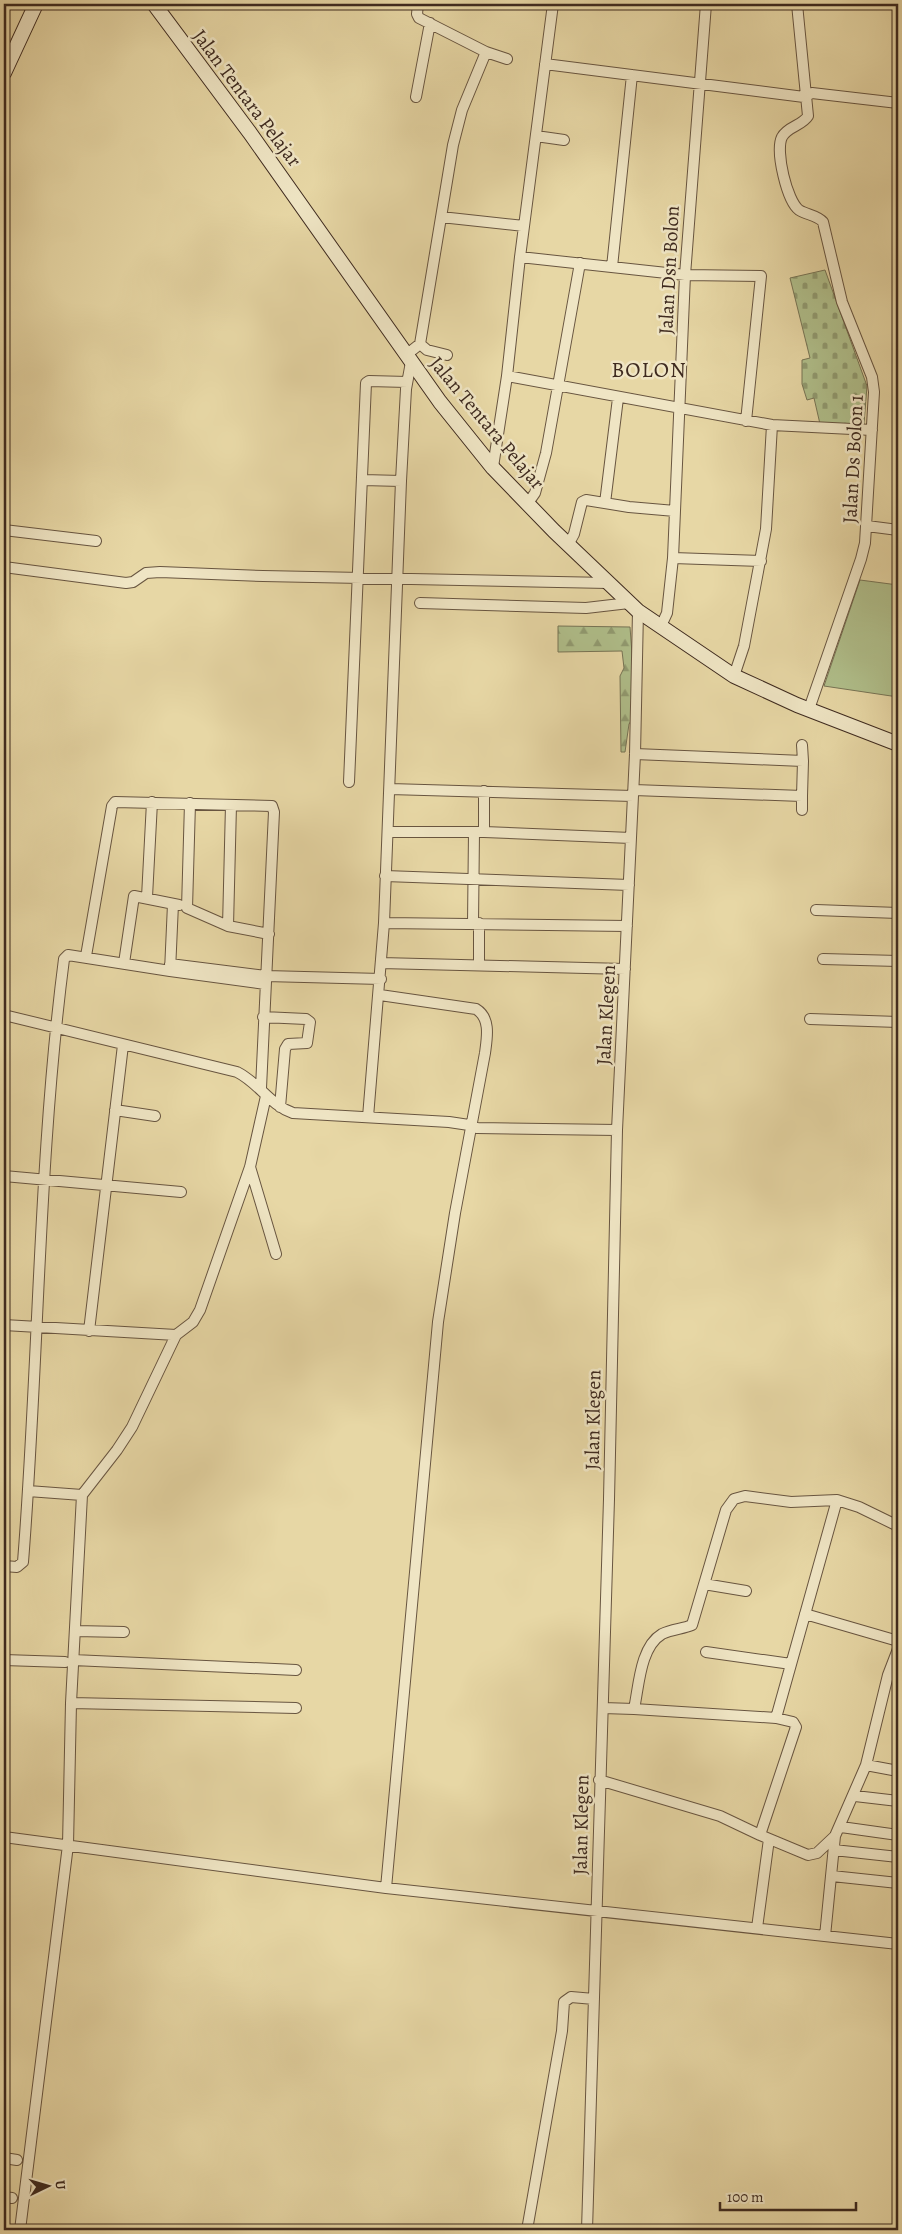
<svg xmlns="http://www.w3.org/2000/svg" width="902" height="2234" font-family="Alegreya,serif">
<defs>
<pattern id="forest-firs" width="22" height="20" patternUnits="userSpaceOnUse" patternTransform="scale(1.25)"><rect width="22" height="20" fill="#b0bf8b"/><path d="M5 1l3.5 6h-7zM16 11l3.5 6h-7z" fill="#919b71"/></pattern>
<pattern id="cemetery-stones" width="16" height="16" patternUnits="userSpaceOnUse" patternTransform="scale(1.25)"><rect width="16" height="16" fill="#b0bf8b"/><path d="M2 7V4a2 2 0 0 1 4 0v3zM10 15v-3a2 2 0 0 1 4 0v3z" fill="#919b71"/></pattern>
</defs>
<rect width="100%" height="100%" fill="#e7d7a5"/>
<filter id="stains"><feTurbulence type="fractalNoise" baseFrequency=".004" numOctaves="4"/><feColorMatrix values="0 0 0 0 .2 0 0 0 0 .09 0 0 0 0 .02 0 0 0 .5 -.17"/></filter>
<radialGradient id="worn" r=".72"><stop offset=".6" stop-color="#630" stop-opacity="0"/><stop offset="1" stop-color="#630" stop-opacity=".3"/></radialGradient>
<path fill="url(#forest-firs)" stroke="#777455" d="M558 626 630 627 633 667V718L629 724 625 752H621L620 676 624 668 622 651 558 652Z"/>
<path fill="url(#cemetery-stones)" stroke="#777455" d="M825 270 867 386 864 424H820L814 398 807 400 802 384V360L810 358 790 278Z"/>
<path fill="#b0bf8b" stroke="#777455" d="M860 580 898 585V697L824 686Z"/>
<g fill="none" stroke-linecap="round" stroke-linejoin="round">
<g stroke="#685540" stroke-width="12">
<path id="street" d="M797 4 808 116C802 126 788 126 782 137 775 151 787 201 799 210 807 215 817 215 823 222L842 302 872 377 874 392 865 543 861 559 809 709
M486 52 507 59
M545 64 804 97 812 93 898 103
M416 97 430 23
M536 136 564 140
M441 217 524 226
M520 257 685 275 761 276 746 421
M612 267 632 75
M420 344 427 350 447 355
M406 355 420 344 453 145 462 110 486 52 419 18 417 14 418 4
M507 376 772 425 872 430
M493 467 507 376 520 257 553 4
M363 480 401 481
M528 503 535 493 546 453 580 263
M605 503 618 398
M867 526 898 530
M4 530 96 541
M568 545 574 534 582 502 586 500 629 507 675 511
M673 558 761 561
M4 567 126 583 133 582 146 573 160 572 263 576 608 583
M420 603 586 608 629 603
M661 626 667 613 673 558 685 275 706 4
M734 676 744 646 766 529 772 425
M802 745 803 761
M349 782 366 383 369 381 407 382
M390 789 633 796
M634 790 802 796 803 761 635 754
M802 796V810
M190 803 187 908 228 926 231 805
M388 832H484L631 838
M484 832V791
M385 876 629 885
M147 897 152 802
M173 904 170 971 265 984
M816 910 898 913
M384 923 627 926
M473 923 474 832
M228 926 269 934
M86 956 112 806 115 802 272 806 274 812 261 1088
M823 959 898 961
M124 963 134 896 179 905
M381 963 625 969
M170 964 266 976 381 979
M479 965V923
M380 995 476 1009C491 1018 487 1038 485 1053L455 1213 438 1322 386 1888
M4 1015 237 1072C259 1083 270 1105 293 1113L449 1122 469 1125 477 1128 617 1130
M263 1017 306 1019 310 1022 307 1043 288 1044 285 1049 280 1107
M810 1019 898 1022
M115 1110 155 1116
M368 1117 384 923 401 481 406 389 411 362
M250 1167 276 1254
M4 1176 181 1192
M4 1325 176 1335
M89 1331 123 1045
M82 1495 117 1450 132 1427 176 1335 193 1322 200 1310 250 1167 266 1096
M4 1566 17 1567 23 1562C39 1361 38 1159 64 959L68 955 170 971
M704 1584 746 1591
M805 1614 898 1641
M75 1631 124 1632
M706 1652 791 1664
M4 1660 65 1662
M73 1660 296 1670
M71 1703 296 1708
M603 1708 634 1709C639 1686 640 1647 662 1634 672 1629 683 1629 692 1625L726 1510 734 1499 745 1496 791 1502 837 1500 859 1507 898 1526
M634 1709 776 1718 837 1500
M866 1765 898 1771
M599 1780 720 1816 760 1835 796 1727 793 1722 776 1718
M855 1796 898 1801
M841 1827 898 1835
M760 1835 808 1855 817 1853 835 1836 825 1936
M835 1836 866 1765 888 1675 898 1649
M4 1837 386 1888 898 1944
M834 1850 898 1857
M832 1876 898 1883
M757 1928 769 1839
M4 2158 17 2160
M4 2197 12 2198
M20 2230 68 1845 71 1703 82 1495 28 1491
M527 2230 562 2031 564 2002 571 1997 594 1999
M587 2230 609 1499 617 1130 635 754 638 611"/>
</g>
<g stroke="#3e2a1f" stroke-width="16">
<path id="secondary" d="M154 4 250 133 440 402 493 468 554 531 638 611 734 676 797 705 898 744
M4 73 36 4"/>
</g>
<use href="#street" stroke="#efe5c4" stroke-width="10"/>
<use href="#secondary" stroke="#efe5c4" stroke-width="14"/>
</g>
<g text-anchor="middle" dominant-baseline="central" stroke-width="5" stroke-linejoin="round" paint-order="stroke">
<g font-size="20" fill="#3e2a1f" stroke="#efe5c4">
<text transform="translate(247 98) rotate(53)">Jalan Tentara Pelajar</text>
<text transform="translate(669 270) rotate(-87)">Jalan Dsn Bolon</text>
<text transform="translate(487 423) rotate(50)">Jalan Tentara Pelajar</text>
<text transform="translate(853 459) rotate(-87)">Jalan Ds Bolon 1</text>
<text transform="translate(606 1015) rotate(-87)">Jalan Klegen</text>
<text transform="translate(593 1420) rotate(-89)">Jalan Klegen</text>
<text transform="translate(581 1825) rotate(-89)">Jalan Klegen</text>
</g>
<g font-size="22" letter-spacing="1" fill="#3e2a1f" stroke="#efe5c4">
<text x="649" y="370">BOLON</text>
</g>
</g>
<rect width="902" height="2234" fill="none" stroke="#e7d7a5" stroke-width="20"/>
<rect x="5" y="5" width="892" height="2224" fill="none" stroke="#3e2a1f" stroke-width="2.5"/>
<rect x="10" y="10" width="882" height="2214" fill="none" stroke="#3e2a1f"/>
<g transform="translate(48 2186) rotate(85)" stroke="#efe5c4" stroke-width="4" paint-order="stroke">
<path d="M0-4L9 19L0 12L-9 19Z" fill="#3e2a1f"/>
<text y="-8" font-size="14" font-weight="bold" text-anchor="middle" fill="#3e2a1f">U</text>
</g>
<path d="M720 2202v8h136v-8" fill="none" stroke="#3e2a1f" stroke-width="2.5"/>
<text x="727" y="2202" font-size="15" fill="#3e2a1f" stroke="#efe5c4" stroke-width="4" paint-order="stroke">100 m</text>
<rect width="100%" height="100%" filter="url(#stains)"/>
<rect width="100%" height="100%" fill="url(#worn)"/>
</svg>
